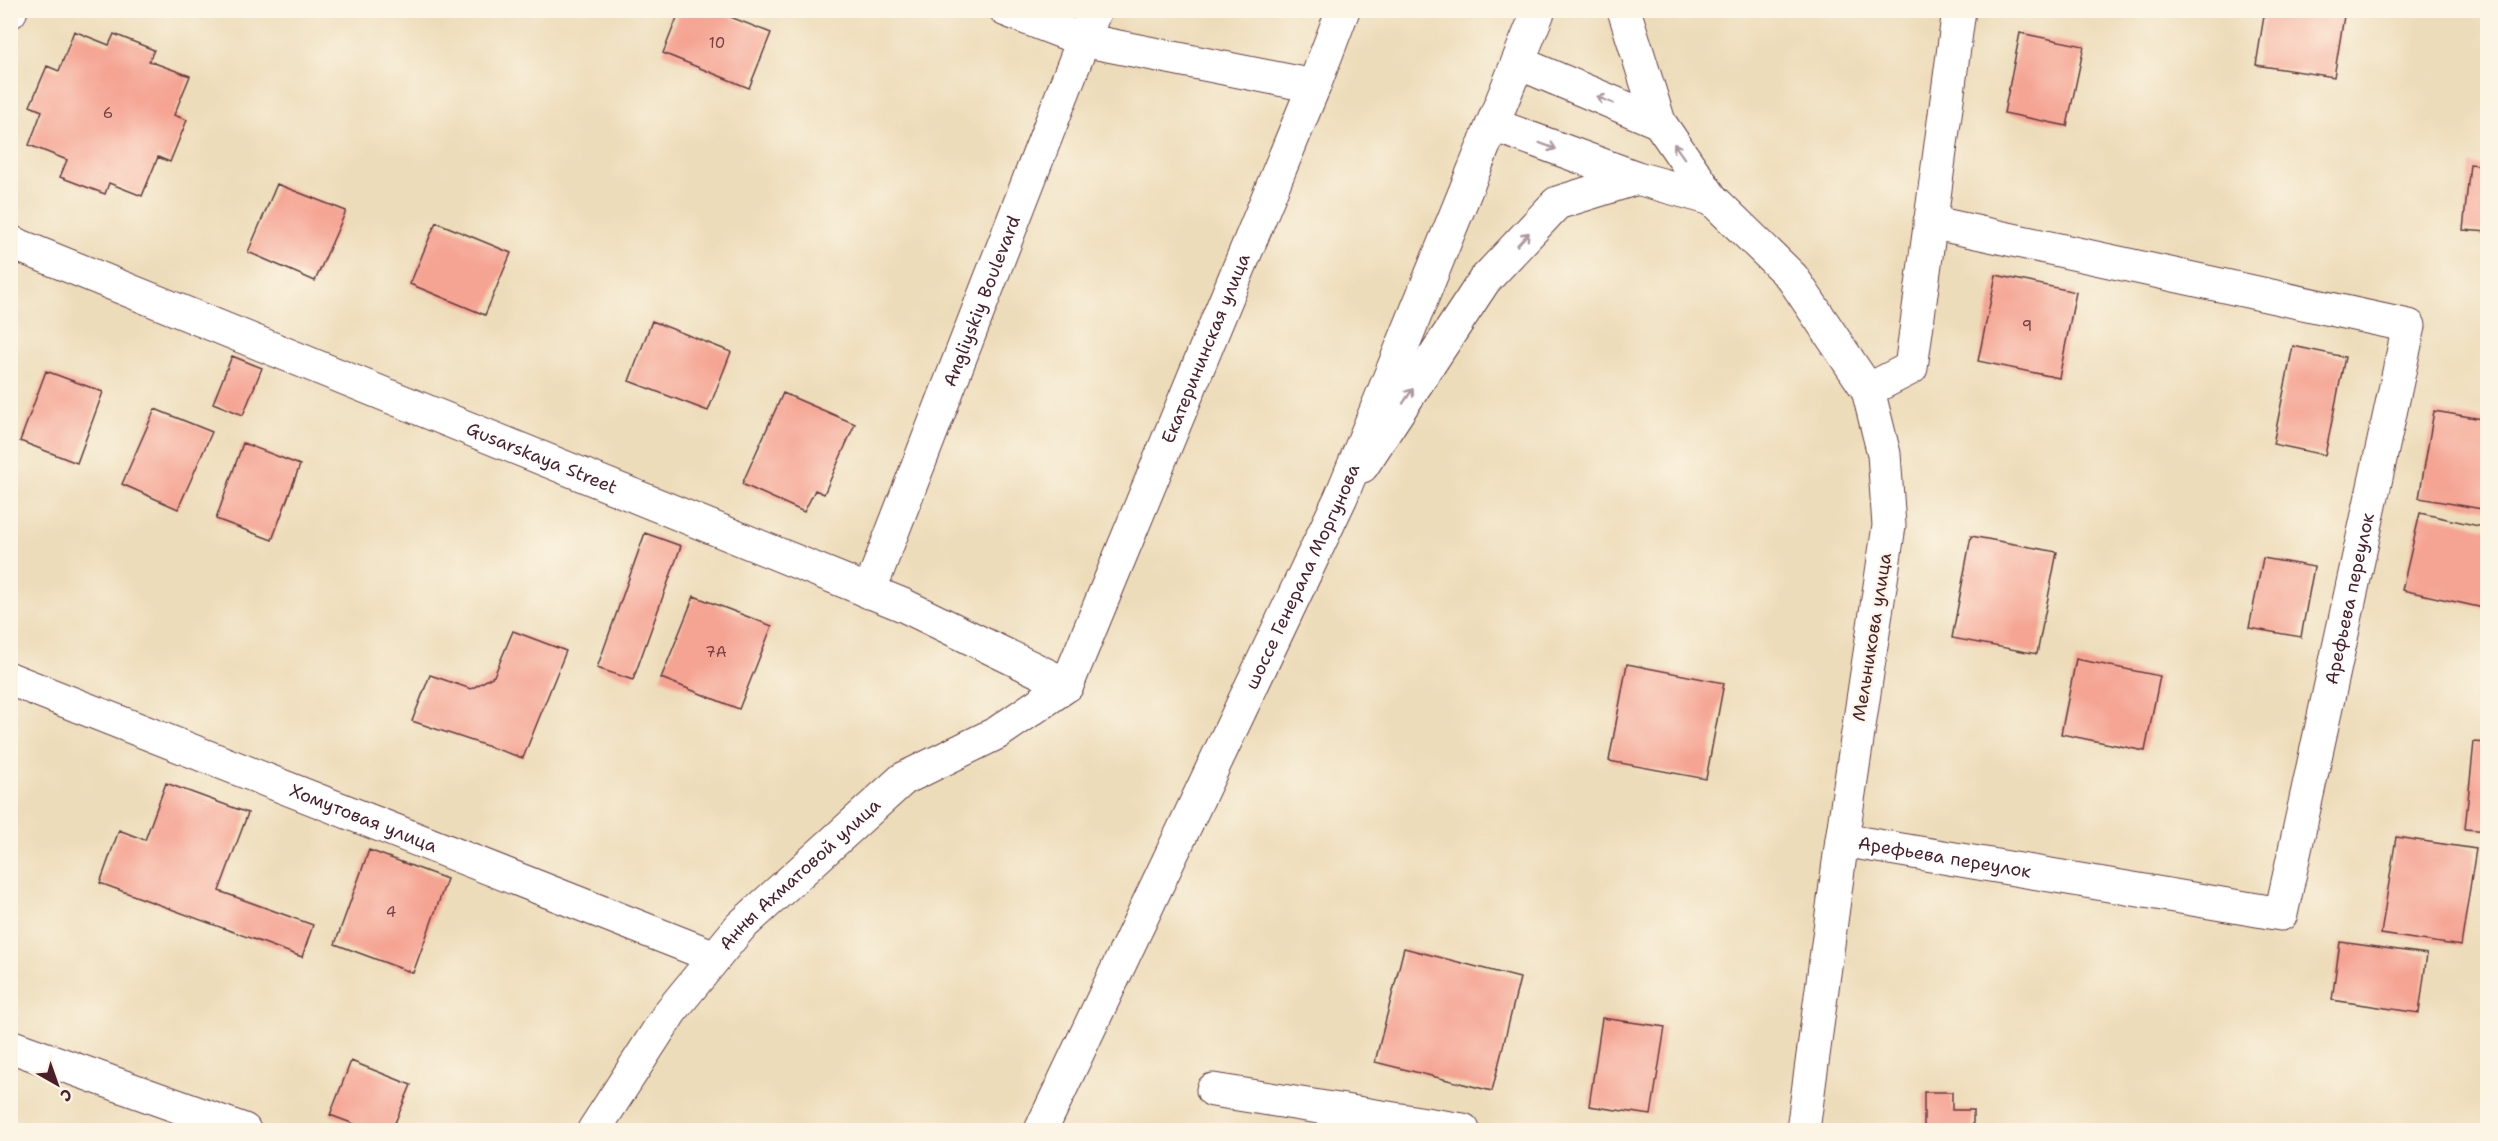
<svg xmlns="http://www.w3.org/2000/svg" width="2498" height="1141" font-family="'Shantell Sans',sans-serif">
<rect width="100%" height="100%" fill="#fcf5e5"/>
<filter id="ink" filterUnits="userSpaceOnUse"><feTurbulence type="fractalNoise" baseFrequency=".0167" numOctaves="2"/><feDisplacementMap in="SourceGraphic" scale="12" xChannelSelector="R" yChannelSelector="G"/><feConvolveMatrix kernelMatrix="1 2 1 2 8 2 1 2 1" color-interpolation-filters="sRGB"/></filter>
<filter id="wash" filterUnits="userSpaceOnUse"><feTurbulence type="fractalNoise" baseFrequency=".008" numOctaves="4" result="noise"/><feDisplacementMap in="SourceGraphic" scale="24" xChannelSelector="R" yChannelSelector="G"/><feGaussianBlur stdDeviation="1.35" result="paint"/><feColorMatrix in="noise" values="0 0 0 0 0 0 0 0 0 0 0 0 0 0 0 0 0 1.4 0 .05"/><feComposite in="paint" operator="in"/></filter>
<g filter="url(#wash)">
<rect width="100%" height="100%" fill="#eddcb9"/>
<g id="blocks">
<path fill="#f5a392" d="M680 10H713L771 33 749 88 663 53Z
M2265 10H2345L2334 77 2256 65Z
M74 31 109 45 114 34 154 50 149 61 190 76 174 115 187 120 170 162 158 157 142 196 109 183 105 194 60 177 67 160 29 145 42 111 30 106 47 66 59 71Z
M2020 33 2084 46 2067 126 2004 113Z
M2470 164 2488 166V232L2463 230Z
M277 184 346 211 315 281 248 252Z
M436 222 511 253 485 315 410 284Z
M1996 275 2076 292 2059 378 1978 361Z
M652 321 731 352 708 411 629 381Z
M2293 346 2345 357 2325 455 2273 444Z
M232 356 262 368 243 415 213 403Z
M46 371 103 392 77 463 20 441Z
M783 393 855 424 824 494 815 490 804 512 742 484Z
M155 409 212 432 178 509 122 484Z
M2434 411 2488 420V510L2419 498Z
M243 443 300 465 272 540 216 519Z
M2420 513 2488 528V609L2402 590Z
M645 533 681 546 633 680 597 668Z
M1971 536 2057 552 2037 654 1952 638Z
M2263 558 2314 567 2301 637 2249 628Z
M694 596 772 626 739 709 661 678Z
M513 631 566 651 523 758 412 721 430 675 471 689 494 676Z
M2076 659 2160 676 2145 751 2061 734Z
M1627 664 1724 683 1706 779 1609 761Z
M2474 742 2488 743V831L2465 829Z
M166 783 248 813 219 891 313 925 302 957 100 883 119 830 145 840Z
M2396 837 2476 849 2461 946 2381 934Z
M369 850 447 879 413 973 335 944Z
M2340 942 2427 954 2419 1013 2332 1000Z
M1404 948 1520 978 1492 1091 1375 1062Z
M1602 1018 1665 1027 1651 1115 1589 1106Z
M351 1061 411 1085 392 1130H370L330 1115Z
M1924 1092H1952V1110H1973V1130H1924Z"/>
</g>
</g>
<g filter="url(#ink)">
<use href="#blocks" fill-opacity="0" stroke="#623b40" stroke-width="1.5"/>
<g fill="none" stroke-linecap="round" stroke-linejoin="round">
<g stroke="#623b40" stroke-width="35">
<g id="minor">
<path d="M1006 10 1083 40 1314 86"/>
<path d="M1624 10 1659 122 1712 199 1792 277 1868 390 1884 454 1889 526 1842 840 1803 1130"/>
<path d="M10 12 11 10"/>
<path d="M1519 63 1659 122"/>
<path d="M1494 125 1637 178 1712 199"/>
<path id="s1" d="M10 242 903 605 1067 685"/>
<path d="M1868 390 1911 368 1959 10"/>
<path d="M1362 466 1484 281 1557 203 1637 178"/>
<path id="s2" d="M869 592 1095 10"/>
<path id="s3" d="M10 679 715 957"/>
<path id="s4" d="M1067 685 1314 86 1343 10"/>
<path id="s5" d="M1842 840 2281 914 2409 326 1930 222"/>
<path d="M10 1046 244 1130"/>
<path d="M1213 1090 1463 1130"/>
<path id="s6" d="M594 1130 671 1011 740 927 903 779 997 733 1067 685"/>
</g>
</g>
<g stroke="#623b40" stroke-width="35">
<g id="major">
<path id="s7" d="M1041 1130 1341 497 1539 10"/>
</g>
</g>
<use href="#minor" stroke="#fff" stroke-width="33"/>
<use href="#major" stroke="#fff" stroke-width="33"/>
</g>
<defs><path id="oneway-shaft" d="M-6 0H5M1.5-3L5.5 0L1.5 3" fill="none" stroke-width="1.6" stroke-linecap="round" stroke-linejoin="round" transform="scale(1.5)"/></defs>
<g stroke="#ae9aa0">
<use href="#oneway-shaft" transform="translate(1605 100) rotate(-157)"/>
<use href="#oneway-shaft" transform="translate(1548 146) rotate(20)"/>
<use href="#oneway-shaft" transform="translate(1679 151) rotate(-125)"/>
<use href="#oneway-shaft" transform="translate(1523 239) rotate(-47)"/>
<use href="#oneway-shaft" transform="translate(1408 396) rotate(-56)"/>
</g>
</g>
<g text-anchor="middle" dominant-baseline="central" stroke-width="4.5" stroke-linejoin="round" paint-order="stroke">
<g font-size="15" fill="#754045">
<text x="717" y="43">10</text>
<text x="108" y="113">6</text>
<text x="2027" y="326">9</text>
<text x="716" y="652">7А</text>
<text x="391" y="912">4</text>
</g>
<g font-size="18" fill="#4a1f2b" stroke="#fcf5e5">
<text stroke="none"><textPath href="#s2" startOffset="312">Angliyskiy Boulevard</textPath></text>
<text stroke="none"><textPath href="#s4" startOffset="364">Екатерининская улица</textPath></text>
<text stroke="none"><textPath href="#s1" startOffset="574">Gusarskaya Street</textPath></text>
<text stroke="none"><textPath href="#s7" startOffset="612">шоссе Генерала Моргунова</textPath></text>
<text stroke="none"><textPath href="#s5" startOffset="768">Арефьева переулок</textPath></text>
<text transform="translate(1872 637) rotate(-81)">Мельникова улица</text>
<text stroke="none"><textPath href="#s3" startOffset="380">Хомутовая улица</textPath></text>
<text stroke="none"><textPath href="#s5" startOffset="104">Арефьева переулок</textPath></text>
<text stroke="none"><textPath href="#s6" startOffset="330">Анны Ахматовой улица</textPath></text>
</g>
</g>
<rect width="2498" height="1141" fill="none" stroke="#fcf5e5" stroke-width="36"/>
<g transform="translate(57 1084) rotate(140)" stroke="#fcf5e5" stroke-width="4.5" paint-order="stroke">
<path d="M0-4.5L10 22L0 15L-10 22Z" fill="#4a1f2b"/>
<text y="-9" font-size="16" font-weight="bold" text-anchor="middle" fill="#4a1f2b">С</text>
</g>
</svg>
